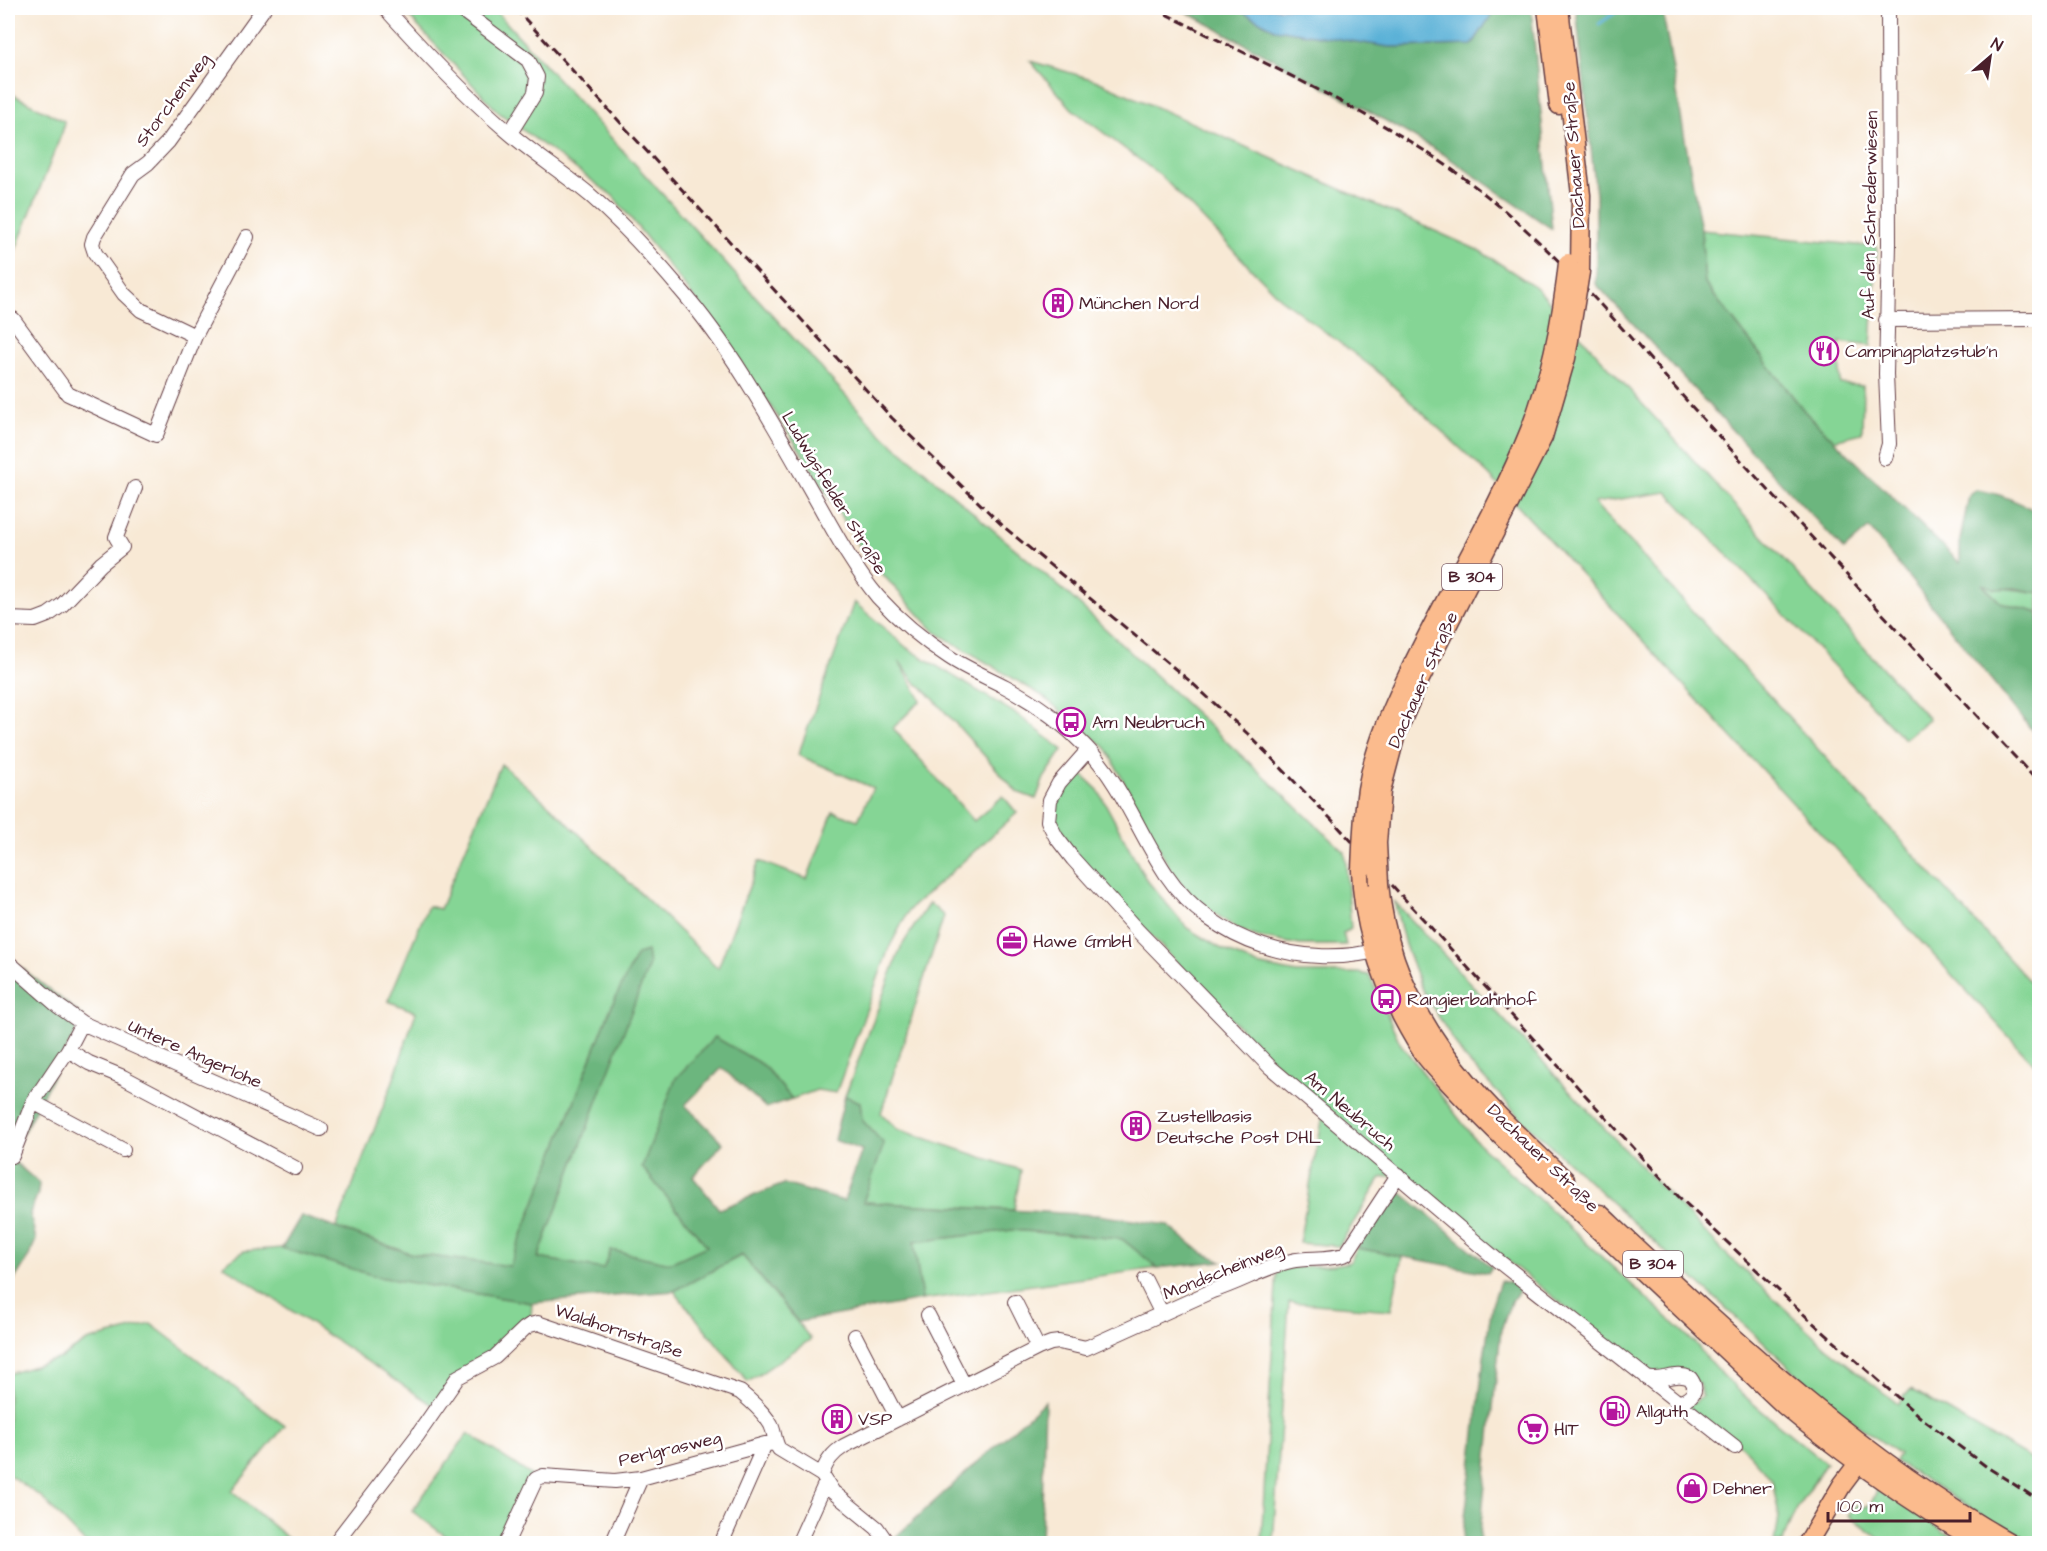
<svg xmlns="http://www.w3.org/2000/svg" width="2047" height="1551" font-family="'Architects Daughter',sans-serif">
<rect width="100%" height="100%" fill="#fff"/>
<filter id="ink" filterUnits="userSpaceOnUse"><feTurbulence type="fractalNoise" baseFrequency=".0167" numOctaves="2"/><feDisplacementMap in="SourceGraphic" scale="12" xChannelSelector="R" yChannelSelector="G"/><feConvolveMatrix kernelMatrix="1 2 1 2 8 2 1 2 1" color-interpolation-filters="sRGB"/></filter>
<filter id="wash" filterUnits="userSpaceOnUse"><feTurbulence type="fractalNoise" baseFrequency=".008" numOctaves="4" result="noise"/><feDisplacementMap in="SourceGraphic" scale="24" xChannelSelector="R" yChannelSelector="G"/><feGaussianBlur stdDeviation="1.35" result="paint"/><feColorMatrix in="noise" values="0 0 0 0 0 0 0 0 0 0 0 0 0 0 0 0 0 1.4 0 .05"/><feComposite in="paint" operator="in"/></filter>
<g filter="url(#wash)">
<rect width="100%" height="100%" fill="#f8e9d5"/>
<path fill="#85d595" stroke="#687a60" stroke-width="1.5" d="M401 8H493L878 431 1068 594 1345 852 1351 929 1343 933 1346 945H1300L1258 937 1237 929 1192 897 1172 872 1106 748 1041 695 935 632 865 555 795 442 711 319 613 196 498 112Z
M1030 61 1095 80 1480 251 1536 287 1929 719 1904 739 1667 492 1594 503 2039 992V1069L1489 475 1376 370 1280 298 1161 176 1072 109Z
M8 92 64 121 63 130 8 269Z
M1701 230 1877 247 1871 346 1840 342V384L1863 386 1862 433 1834 440 1805 412 1705 284Z
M1980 582C1999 590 2019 589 2039 593V613L2000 602Z
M854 602 907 648 1018 715 1063 750 1044 778 1036 799 1017 792 929 694 914 681 899 661 921 700 893 728 974 821 1003 796 1017 813 909 910 889 948 836 1093 817 1090 792 1099 763 1065 715 1038 642 1167 708 1246 670 1263 611 1250 603 1269 538 1258 648 965 646 952 612 1005 510 1266 412 1254 336 1228 392 1084 416 1012 388 1001 428 906 440 909 501 764 550 806 718 968 759 861 807 879 833 812 858 820 873 788 798 755Z
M1078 771 1098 790 1146 879 1187 928 1220 948 1257 965 1297 973H1358L1369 975 1400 1043 1478 1143 1695 1343C1730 1390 1781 1426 1826 1463 1813 1484 1787 1519 1783 1543H1775L1779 1516 1772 1480 1742 1446 1686 1406 1691 1405 1702 1397 1699 1383 1652 1373 1642 1367 1500 1255 1403 1174 1381 1178 1339 1246 1299 1243 1324 1110C1256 1045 1190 978 1126 909 1105 886 1074 860 1060 833 1055 823 1055 813 1054 802Z
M1394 901 1608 1132 1723 1251 1826 1347 1898 1404 1911 1389 2039 1464V1543H2027L1895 1461 1899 1454 1859 1426 1807 1383 1524 1121 1463 1056 1422 990 1405 945Z
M929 903 944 916 881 1113 897 1129 1021 1170 1014 1210 863 1202 883 1144 862 1120 860 1102 845 1096 901 947Z
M1010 1230 1122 1239 1158 1268 922 1300 914 1242Z
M282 1248 379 1277 532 1303 531 1316 434 1406 223 1265 244 1251Z
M1357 1248 1402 1256 1391 1310 1289 1302 1273 1543 1261 1544 1277 1268 1334 1265 1350 1262Z
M742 1255 811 1339 748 1382 674 1291Z
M151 1324 285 1426 232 1491 293 1543H85L41 1497 8 1474V1374L61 1358 87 1341Z
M468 1433 532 1476 500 1543H455L412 1511Z
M1879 1486 1943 1531 1966 1543H1885L1848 1515 1857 1504 1862 1507 1870 1506Z"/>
<path fill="#6cb67e" stroke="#5b6a54" stroke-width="1.5" d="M1179 8H1235L1275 29 1389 47 1472 45 1496 8H1531L1552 229 1443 154 1374 114Z
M1576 8H1662L1701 230 1705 284 1805 412 1960 563V540L1969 496 1976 490C1997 492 2021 503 2039 513V593L2014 588 1996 589 1982 584 2000 602 2039 613V739L1869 528 1844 550 1596 284V195Z
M647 951 649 965 538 1258 603 1269 611 1250 670 1263 707 1246 642 1167 676 1078 715 1037 763 1065 792 1099 766 1108 722 1068 685 1105 723 1143 693 1177 719 1209 784 1184 844 1201 862 1150 834 1140 845 1096 860 1102 862 1120 884 1144 863 1202 1097 1215 1167 1225 1201 1252 1222 1261 1158 1268 1122 1239 1013 1230 914 1242 922 1300 798 1322 742 1255 674 1291 532 1303 379 1277 282 1248 301 1216 412 1254 510 1266 612 1005 637 954Z
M8 957 84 1017 10 1158 39 1183 38 1193 30 1213 36 1240 28 1258 8 1290Z
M1393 1186 1492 1267 1488 1273 1357 1248Z
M1500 1281 1514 1283 1521 1288 1511 1302 1501 1330 1479 1543H1462L1484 1357 1492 1305Z
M1045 1401 1041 1543 893 1544 891 1541Z"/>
<path fill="#5ab1d7" stroke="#526881" stroke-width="1.5" d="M1235 8H1496L1472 45 1389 47 1275 29Z"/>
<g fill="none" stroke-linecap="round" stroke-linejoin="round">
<path stroke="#5ab1d7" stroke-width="3" d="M1599 24 1622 8"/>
</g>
</g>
<g filter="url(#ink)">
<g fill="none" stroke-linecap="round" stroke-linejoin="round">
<g stroke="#643d44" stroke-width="16">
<path id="minor" d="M385 8C423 50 462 92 506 130 533 154 564 173 591 196 623 224 653 257 680 289 733 350 773 424 813 494 833 529 852 566 878 597 899 620 923 640 949 657 967 669 987 677 1006 687 1036 703 1063 723 1086 747 1122 784 1138 832 1166 874 1212 943 1305 971 1383 949
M459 8 528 60 537 77 535 93 510 133
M13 319 68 394 156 435 195 336 247 237
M1886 320 2040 319
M195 336 141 310 124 294 95 253 92 244 94 237 133 174 148 163 168 142 264 8
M1885 458 1889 444 1886 374 1889 244 1888 8
M8 619 35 620 48 615 62 605 101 564 122 547 116 537 135 488
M1088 750 1059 783 1050 800 1048 821 1056 837 1073 859 1138 931 1270 1067 1497 1260 1735 1447
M8 962 58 1006 82 1023 321 1129
M68 1050 89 1063 123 1077 295 1168
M33 1102 123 1150
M12 1156 33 1102 68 1050 82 1023
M1145 1280 1162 1314
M1015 1302 1038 1348
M928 1315 964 1385
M855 1336 898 1419
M1646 1378C1662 1383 1675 1371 1690 1378 1700 1391 1691 1399 1677 1403
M822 1475C826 1461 833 1453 844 1446L1038 1348 1051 1343 1059 1342 1086 1348 1212 1291C1239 1283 1264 1267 1291 1261 1309 1257 1328 1261 1346 1254L1398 1175
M334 1544 417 1436 458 1377 495 1357 524 1329 530 1325 538 1323 740 1392C751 1401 764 1412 771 1425 775 1433 774 1441 779 1449L822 1475 833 1492 877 1528 888 1544
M506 1544 536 1479 543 1476 615 1481 641 1478 765 1444 776 1443
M612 1544 641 1478
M721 1544 765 1444
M798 1544 826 1482"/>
</g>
<g stroke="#643d44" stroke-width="21">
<path id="major" d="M1547 8 1559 105
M1559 8 1581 195 1580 272
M1361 870C1363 936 1388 998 1423 1053 1432 1065 1443 1076 1453 1087 1478 1114 1504 1139 1530 1164 1614 1246 1700 1325 1784 1405 1846 1457 1913 1503 1982 1544
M1379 884C1391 1016 1474 1095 1565 1180
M1600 1214C1729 1335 1857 1457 2012 1544
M1807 1544 1842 1485 1866 1453"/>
</g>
<use href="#minor" stroke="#fff" stroke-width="14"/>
<use href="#major" stroke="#fbbb8d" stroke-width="18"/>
<path stroke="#4a1f2b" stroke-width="3" stroke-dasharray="9 4.5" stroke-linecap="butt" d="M515 8 892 418 1004 527 1191 682 1248 734 1332 820 1678 1196 1812 1322 1920 1417 1987 1467 2040 1501
M1154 8C1263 64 1379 112 1477 188 1561 254 1632 340 1703 419 1815 541 1927 662 2040 784"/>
<g stroke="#643d44" stroke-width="21" stroke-linecap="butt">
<path id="major-bridge" d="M1361 870C1362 843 1363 816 1367 789 1375 744 1395 702 1414 662 1452 584 1498 510 1530 430 1551 376 1562 320 1568 263
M1379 884 1377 843 1381 791 1396 734 1418 683 1543 437 1566 358 1580 272"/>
</g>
<use href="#major-bridge" stroke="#fbbb8d" stroke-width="18"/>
</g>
</g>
<defs>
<g id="building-ring" transform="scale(1.5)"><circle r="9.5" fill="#fff" stroke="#b5179e" stroke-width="1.5"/><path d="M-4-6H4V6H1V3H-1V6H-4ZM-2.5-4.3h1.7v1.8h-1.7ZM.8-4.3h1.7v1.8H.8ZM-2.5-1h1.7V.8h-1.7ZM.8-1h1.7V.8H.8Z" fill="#b5179e"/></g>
<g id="restaurant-ring" transform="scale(1.5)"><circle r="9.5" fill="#fff" stroke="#b5179e" stroke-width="1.5"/><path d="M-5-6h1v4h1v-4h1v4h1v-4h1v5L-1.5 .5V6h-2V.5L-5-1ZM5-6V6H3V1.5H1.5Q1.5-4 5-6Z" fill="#b5179e"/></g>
<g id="bus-ring" transform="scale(1.5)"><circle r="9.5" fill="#fff" stroke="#b5179e" stroke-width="1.5"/><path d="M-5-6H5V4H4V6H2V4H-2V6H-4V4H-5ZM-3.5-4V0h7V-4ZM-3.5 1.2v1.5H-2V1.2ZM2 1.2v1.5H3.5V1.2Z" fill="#b5179e"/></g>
<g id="office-ring" transform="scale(1.5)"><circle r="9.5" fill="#fff" stroke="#b5179e" stroke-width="1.5"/><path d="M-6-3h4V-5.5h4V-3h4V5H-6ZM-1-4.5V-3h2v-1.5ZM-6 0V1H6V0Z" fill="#b5179e"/></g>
<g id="fuel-ring" transform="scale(1.5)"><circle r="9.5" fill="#fff" stroke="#b5179e" stroke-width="1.5"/><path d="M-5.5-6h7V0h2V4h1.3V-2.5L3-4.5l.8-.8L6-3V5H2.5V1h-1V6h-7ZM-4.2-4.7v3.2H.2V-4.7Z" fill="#b5179e"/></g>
<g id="supermarket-ring" transform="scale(1.5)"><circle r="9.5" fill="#fff" stroke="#b5179e" stroke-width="1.5"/><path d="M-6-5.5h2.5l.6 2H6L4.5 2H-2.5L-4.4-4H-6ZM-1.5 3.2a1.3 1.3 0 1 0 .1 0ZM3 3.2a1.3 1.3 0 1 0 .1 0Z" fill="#b5179e"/></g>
<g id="shop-ring" transform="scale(1.5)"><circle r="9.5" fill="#fff" stroke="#b5179e" stroke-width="1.5"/><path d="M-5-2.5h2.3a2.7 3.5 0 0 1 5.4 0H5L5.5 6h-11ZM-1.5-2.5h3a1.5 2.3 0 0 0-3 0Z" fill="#b5179e"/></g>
</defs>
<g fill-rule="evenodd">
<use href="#building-ring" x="1058" y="303"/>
<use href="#restaurant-ring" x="1824" y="351"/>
<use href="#bus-ring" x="1071" y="722"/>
<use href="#office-ring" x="1012" y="941"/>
<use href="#bus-ring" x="1386" y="999"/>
<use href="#building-ring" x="1136" y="1126"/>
<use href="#fuel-ring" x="1615" y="1411"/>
<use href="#building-ring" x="837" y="1419"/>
<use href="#supermarket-ring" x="1533" y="1429"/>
<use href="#shop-ring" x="1692" y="1488"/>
</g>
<g text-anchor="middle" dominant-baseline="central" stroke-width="5" stroke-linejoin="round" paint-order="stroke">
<g fill="#fff" stroke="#80626b" stroke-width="1.5">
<rect x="1442" y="564" width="60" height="26" rx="4.5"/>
<rect x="1623" y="1251" width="60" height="26" rx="4.5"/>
</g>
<g font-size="16" font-weight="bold" fill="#4a1f2b">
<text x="1472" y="577">B 304</text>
<text x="1653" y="1264">B 304</text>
</g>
<g font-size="18" fill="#4a1f2b" stroke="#fff">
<text transform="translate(173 100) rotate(-53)">Storchenweg</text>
<text transform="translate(1574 155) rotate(-94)">Dachauer Straße</text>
<text transform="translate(1870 215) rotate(-89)">Auf den Schrederwiesen</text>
<text transform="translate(834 493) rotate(59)">Ludwigsfelder Straße</text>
<text transform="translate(1423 680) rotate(-66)">Dachauer Straße</text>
<text transform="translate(195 1054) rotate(24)">Untere Angerlohe</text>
<text transform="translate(1350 1111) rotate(40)">Am Neubruch</text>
<text transform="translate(1543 1158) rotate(44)">Dachauer Straße</text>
<text transform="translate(1223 1271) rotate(-22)">Mondscheinweg</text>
<text transform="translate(619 1331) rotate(19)">Waldhornstraße</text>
<text transform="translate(670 1449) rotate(-13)">Perlgrasweg</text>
</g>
<g font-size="18" fill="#4a1f2b" stroke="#fff" text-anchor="start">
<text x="1079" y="303">München Nord</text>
<text x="1845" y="351">Campingplatzstub'n</text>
<text x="1092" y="722">Am Neubruch</text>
<text x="1033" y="941">Hawe GmbH</text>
<text x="1407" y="999">Rangierbahnhof</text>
<text x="1157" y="1116">Zustellbasis<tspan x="1157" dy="21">Deutsche Post DHL</tspan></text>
<text x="1636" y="1411">Allguth</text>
<text x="858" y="1419">VSP</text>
<text x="1554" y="1429">HIT</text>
<text x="1713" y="1488">Dehner</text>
</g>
</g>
<rect width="2047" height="1551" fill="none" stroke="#fff" stroke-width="30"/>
<g transform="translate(1990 57) rotate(29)" stroke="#ffffff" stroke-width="4.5" paint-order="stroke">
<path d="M0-4.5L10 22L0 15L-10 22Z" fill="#4a1f2b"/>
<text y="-9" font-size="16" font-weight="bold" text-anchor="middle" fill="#4a1f2b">N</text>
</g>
<path d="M1828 1512v9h142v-9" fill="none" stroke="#4a1f2b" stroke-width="3"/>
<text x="1837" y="1512" font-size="18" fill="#4a1f2b" stroke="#ffffff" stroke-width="4.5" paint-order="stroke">100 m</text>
</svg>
